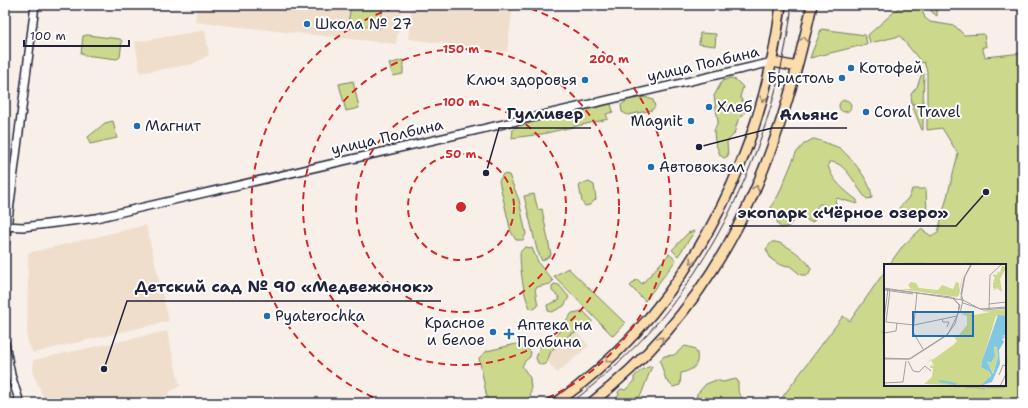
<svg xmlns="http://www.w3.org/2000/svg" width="1028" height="408" font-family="'Shantell Sans',sans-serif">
<rect width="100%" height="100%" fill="#f8f0e8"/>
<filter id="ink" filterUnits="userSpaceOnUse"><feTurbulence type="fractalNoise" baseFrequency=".025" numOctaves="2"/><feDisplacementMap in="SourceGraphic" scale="8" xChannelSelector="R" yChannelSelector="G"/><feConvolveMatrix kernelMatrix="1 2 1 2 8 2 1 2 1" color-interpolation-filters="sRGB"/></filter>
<g filter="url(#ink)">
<path fill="#f0decd" d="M197 5H402L396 44 195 22Z
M412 5H513L507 52 408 39Z
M205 30 209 55 193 64 140 73 135 42Z
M146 225 169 321 33 353 27 341 28 253Z
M575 330 589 346 557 373 543 356Z
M167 331 180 386 170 392 162 403H46L33 374V360Z"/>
<path fill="#ccd98c" stroke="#777e64" d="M351 5H383L380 28 348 24Z
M902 5H920L925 18 930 22 955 26 964 35 984 34 986 47H982L985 57 1023 53V403H778L843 316 850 321 885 271V385H1005V265H889L901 248 921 229 931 236 938 232 958 154 942 128 927 130V71L924 62 922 63 900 36 870 43 868 35Z
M929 5H937V16L932 12Z
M821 29 865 35 867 44 810 58C813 48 818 40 821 29Z
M700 33 716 34 715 46 699 44Z
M87 35 120 39 122 41 120 57 117 59 84 55 81 54 83 36Z
M403 60V74L393 76 389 64Z
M922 73H924L923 104H912L911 94 917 87Z
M730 78 736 80 743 87 740 97 746 106 745 113 738 120 734 134 727 142 728 156 724 158 720 155 715 142 714 131 718 121 714 96 722 81Z
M353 81 359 108 346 111 339 84Z
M645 97 653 100 655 106 652 110 628 115 622 112 621 105 628 100Z
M839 106a6 6 0 1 1 12 0a6 6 0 1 1-12 0Z
M611 104 613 112 606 114 608 119 542 134 512 138 513 129 518 126Z
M912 105H923V130H922Z
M113 121 117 138 90 144 88 137 105 123Z
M813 139C817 139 837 147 840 148 851 158 872 182 872 198L867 199C857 190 846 160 829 162L828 165C831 180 846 192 857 200V204L837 198 835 201 839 210 837 214H832L825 205 819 204 816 209 814 221 810 222 799 214 789 226 781 228C775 223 778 215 771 210V206L778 196 796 153 804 144Z
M503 174 509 175 519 200 526 234 523 240H516L511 232 499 181Z
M589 182 594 185 596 199 590 205 585 206 582 202 579 185Z
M912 189H926L927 215C916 216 905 218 899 208L910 196Z
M534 194 538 210 542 209 551 255 542 261 537 250 524 196Z
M694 231H695L678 256 672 250 688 233Z
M772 242C782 240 809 260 811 269L808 275H801L790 266 780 265 771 259 766 249Z
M525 247 532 248 539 264 553 281 550 284 537 287 535 289 538 306 534 309 530 308C523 295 520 267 520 252Z
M669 254 676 260 645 301 630 286 637 279 642 284Z
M568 268 625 323 613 336 554 276Z
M554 284 559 285 569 297 564 306 552 312 548 311 547 305 560 300 558 296 552 291V287Z
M583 311 592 320 591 326 569 335 551 351 546 364 542 365 538 363 536 358 541 344 547 339 555 337 572 313Z
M516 344 523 345 531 352 530 357 525 361 522 366 530 378 531 391 530 397 521 403H488L479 358 487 351Z
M685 346 693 348 697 353C699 366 693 370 681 373L680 385 673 387 666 380 660 361 664 356 674 355Z
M652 366 641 395 630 403H611L619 395 618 392 621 389 625 390 634 382V377C640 371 644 368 652 366Z
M736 379 738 381C738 398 738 392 748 403H695L697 394 706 384 716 380 723 382Z"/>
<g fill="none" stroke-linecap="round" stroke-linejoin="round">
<g stroke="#22223b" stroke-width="10">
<path id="minor" d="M5 226 23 227 96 218 773 62
M5 243 35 5
M5 343 11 375 20 403"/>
</g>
<g stroke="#22223b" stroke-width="12">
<path id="major" d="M773 62 797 67
M556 403C686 311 762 161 781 5
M591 403C724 300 777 165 812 5"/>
</g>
<use href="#minor" stroke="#fff" stroke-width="7"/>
<use href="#major" stroke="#fddcac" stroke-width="9"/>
<path stroke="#22223b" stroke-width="1" d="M571 403C607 375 643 342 671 306 737 220 779 112 792 5"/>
</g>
<defs><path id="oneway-chevron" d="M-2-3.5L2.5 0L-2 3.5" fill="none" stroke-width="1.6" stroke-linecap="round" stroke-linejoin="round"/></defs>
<g stroke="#907f74">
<use href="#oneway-chevron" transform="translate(804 39) rotate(-77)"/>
<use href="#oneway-chevron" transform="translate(763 99) rotate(105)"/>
<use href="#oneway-chevron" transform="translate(756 188) rotate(-69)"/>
<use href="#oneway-chevron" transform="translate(692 261) rotate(123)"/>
<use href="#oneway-chevron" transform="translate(661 339) rotate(-46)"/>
<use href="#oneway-chevron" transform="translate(608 360) rotate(137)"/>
</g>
</g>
<g fill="none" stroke="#d62828" stroke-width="2" stroke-dasharray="7 5">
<circle cx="461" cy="207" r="53"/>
<circle cx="461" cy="207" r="105"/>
<circle cx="461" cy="207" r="158"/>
<path d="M384 402A210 210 0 0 1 403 5M519 5A210 210 0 0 1 538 402"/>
</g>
<g fill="#1f6fb2" stroke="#fff" stroke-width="1.5">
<circle cx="307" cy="24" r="4"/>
<circle cx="851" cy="68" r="4"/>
<circle cx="842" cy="78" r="4"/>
<circle cx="585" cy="80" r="4"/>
<circle cx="709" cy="107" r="4"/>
<circle cx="866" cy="112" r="4"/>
<circle cx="691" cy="121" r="4"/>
<circle cx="137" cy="126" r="4"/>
<circle cx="651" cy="167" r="4"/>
<circle cx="267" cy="316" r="4"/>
<circle cx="493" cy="332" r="4"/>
<path d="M507 328h4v4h4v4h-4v4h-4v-4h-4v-4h4z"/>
</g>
<g text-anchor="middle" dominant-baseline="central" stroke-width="4" stroke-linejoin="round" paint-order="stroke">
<g font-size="15" fill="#22223b" stroke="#fff" text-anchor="start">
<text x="315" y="24">Школа № 27</text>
<text x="859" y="68">Котофей</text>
<text x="834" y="78" text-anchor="end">Бристоль</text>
<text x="577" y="80" text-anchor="end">Ключ здоровья</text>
<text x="717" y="107">Хлеб</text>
<text x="874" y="112">Coral Travel</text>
<text x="683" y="121" text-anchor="end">Magnit</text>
<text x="145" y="126">Магнит</text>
<text x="659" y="167">Автовокзал</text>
<text x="275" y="316">Pyaterochka</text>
<text x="485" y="323" text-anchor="end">Красное<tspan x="485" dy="17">и белое</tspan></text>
<text x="517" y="325">Аптека на<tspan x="517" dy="17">Полбина</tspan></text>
</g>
<g font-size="15" fill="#22223b" stroke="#fff">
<text transform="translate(703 64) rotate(-13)">улица Полбина</text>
<text transform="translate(387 137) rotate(-13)">улица Полбина</text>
</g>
</g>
<g transform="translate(884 264)">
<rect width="122" height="122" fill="#f8f0e8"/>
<path d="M118 1 122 4 116 15 118 28 114 25 116 23 113 25 109 26V25H113L109 24V18L112 17H109L111 14 109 12 110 10 113 11 114 7 116 9ZM79 10 75 31 73 33 15 25H27L24 21 27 18 32 19 35 24 54 26 58 21 69 25 72 18 75 19V26ZM122 45V52H112L97 101 107 109 105 115 96 122 40 120 48 113 49 104H46L47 101 50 102 47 96 41 101 47 95 44 91 48 96 69 81 73 77 69 71 74 72 83 61V52L77 50 83 48 90 51 106 48 97 47ZM113 83 114 93 109 109 103 97 107 99 111 92 110 84Z" fill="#ccd98c"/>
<path d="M114 51 122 52V71L118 72 122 73 118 75 120 78 115 86 116 100 108 118 96 122 107 112 106 108 97 103 98 97ZM110 83H113L114 93 109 110 103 97 107 99 111 92Z" fill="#81c7e2" fill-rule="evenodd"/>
<path fill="none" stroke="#81c7e2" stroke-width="2" d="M55 117 72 120"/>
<path fill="none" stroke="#a29ea3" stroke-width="1" d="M87 0 80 14 77 30 79 36 96 45 122 43M88 0 81 12 77 34 79 39 100 46 122 44M0 24 79 36M0 25 67 33 76 41 71 60 62 72 26 95H0M0 26 29 30M33 29 29 68 39 85M105 40 122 38V43M105 45 106 11 118 0M76 49 79 36M58 55 59 58H65L63 63M0 56 4 25M2 58 30 61 73 52M2 58 6 26M0 69 12 67 13 59M0 94 25 95 64 70 74 50 75 41 69 33M24 97 29 107 35 108 41 102 47 107M115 111 119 101 122 102M0 119 19 118 22 97M116 122 122 110"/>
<path fill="#1f6fb2" fill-opacity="0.15" stroke="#1f6fb2" stroke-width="2" d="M29 48H89V72H29Z"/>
<rect width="122" height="122" fill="none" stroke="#22223b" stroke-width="2"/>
</g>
<circle cx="461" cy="207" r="6" fill="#d62828" stroke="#fff" stroke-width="2"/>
<g font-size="12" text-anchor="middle" font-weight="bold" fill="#d62828" stroke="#fff" stroke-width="4" stroke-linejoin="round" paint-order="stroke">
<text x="461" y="53">150 m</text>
<text x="609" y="63">200 m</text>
<text x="461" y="106">100 m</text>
<text x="461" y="158">50 m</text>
</g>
<path fill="none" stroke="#22223b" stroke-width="1.5" d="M486 173L499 128H591M699 147L772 128H847M986 192L956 226H729M104 369L127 301H441"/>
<g fill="#22223b" stroke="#fff" stroke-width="1.5">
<circle cx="486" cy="173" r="4"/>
<circle cx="699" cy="147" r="4"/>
<circle cx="986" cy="192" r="4"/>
<circle cx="104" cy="369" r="4"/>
</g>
<g font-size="16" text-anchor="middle" font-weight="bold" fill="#22223b" stroke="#fff" stroke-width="4" stroke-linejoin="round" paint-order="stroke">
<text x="545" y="119">Гулливер</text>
<text x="809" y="120">Альянс</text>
<text x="843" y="218">экопарк «Чёрное озеро»</text>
<text x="284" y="292">Детский сад № 90 «Медвежонок»</text>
</g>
<rect width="1028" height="408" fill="none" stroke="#fff" stroke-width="20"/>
<rect x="10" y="10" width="1008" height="388" fill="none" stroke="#22223b" stroke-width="1.5" filter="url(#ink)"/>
<path d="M24 40v6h105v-6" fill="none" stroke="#22223b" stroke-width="2"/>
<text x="30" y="40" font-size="12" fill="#22223b" stroke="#ffffff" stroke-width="3" paint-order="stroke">100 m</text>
</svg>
